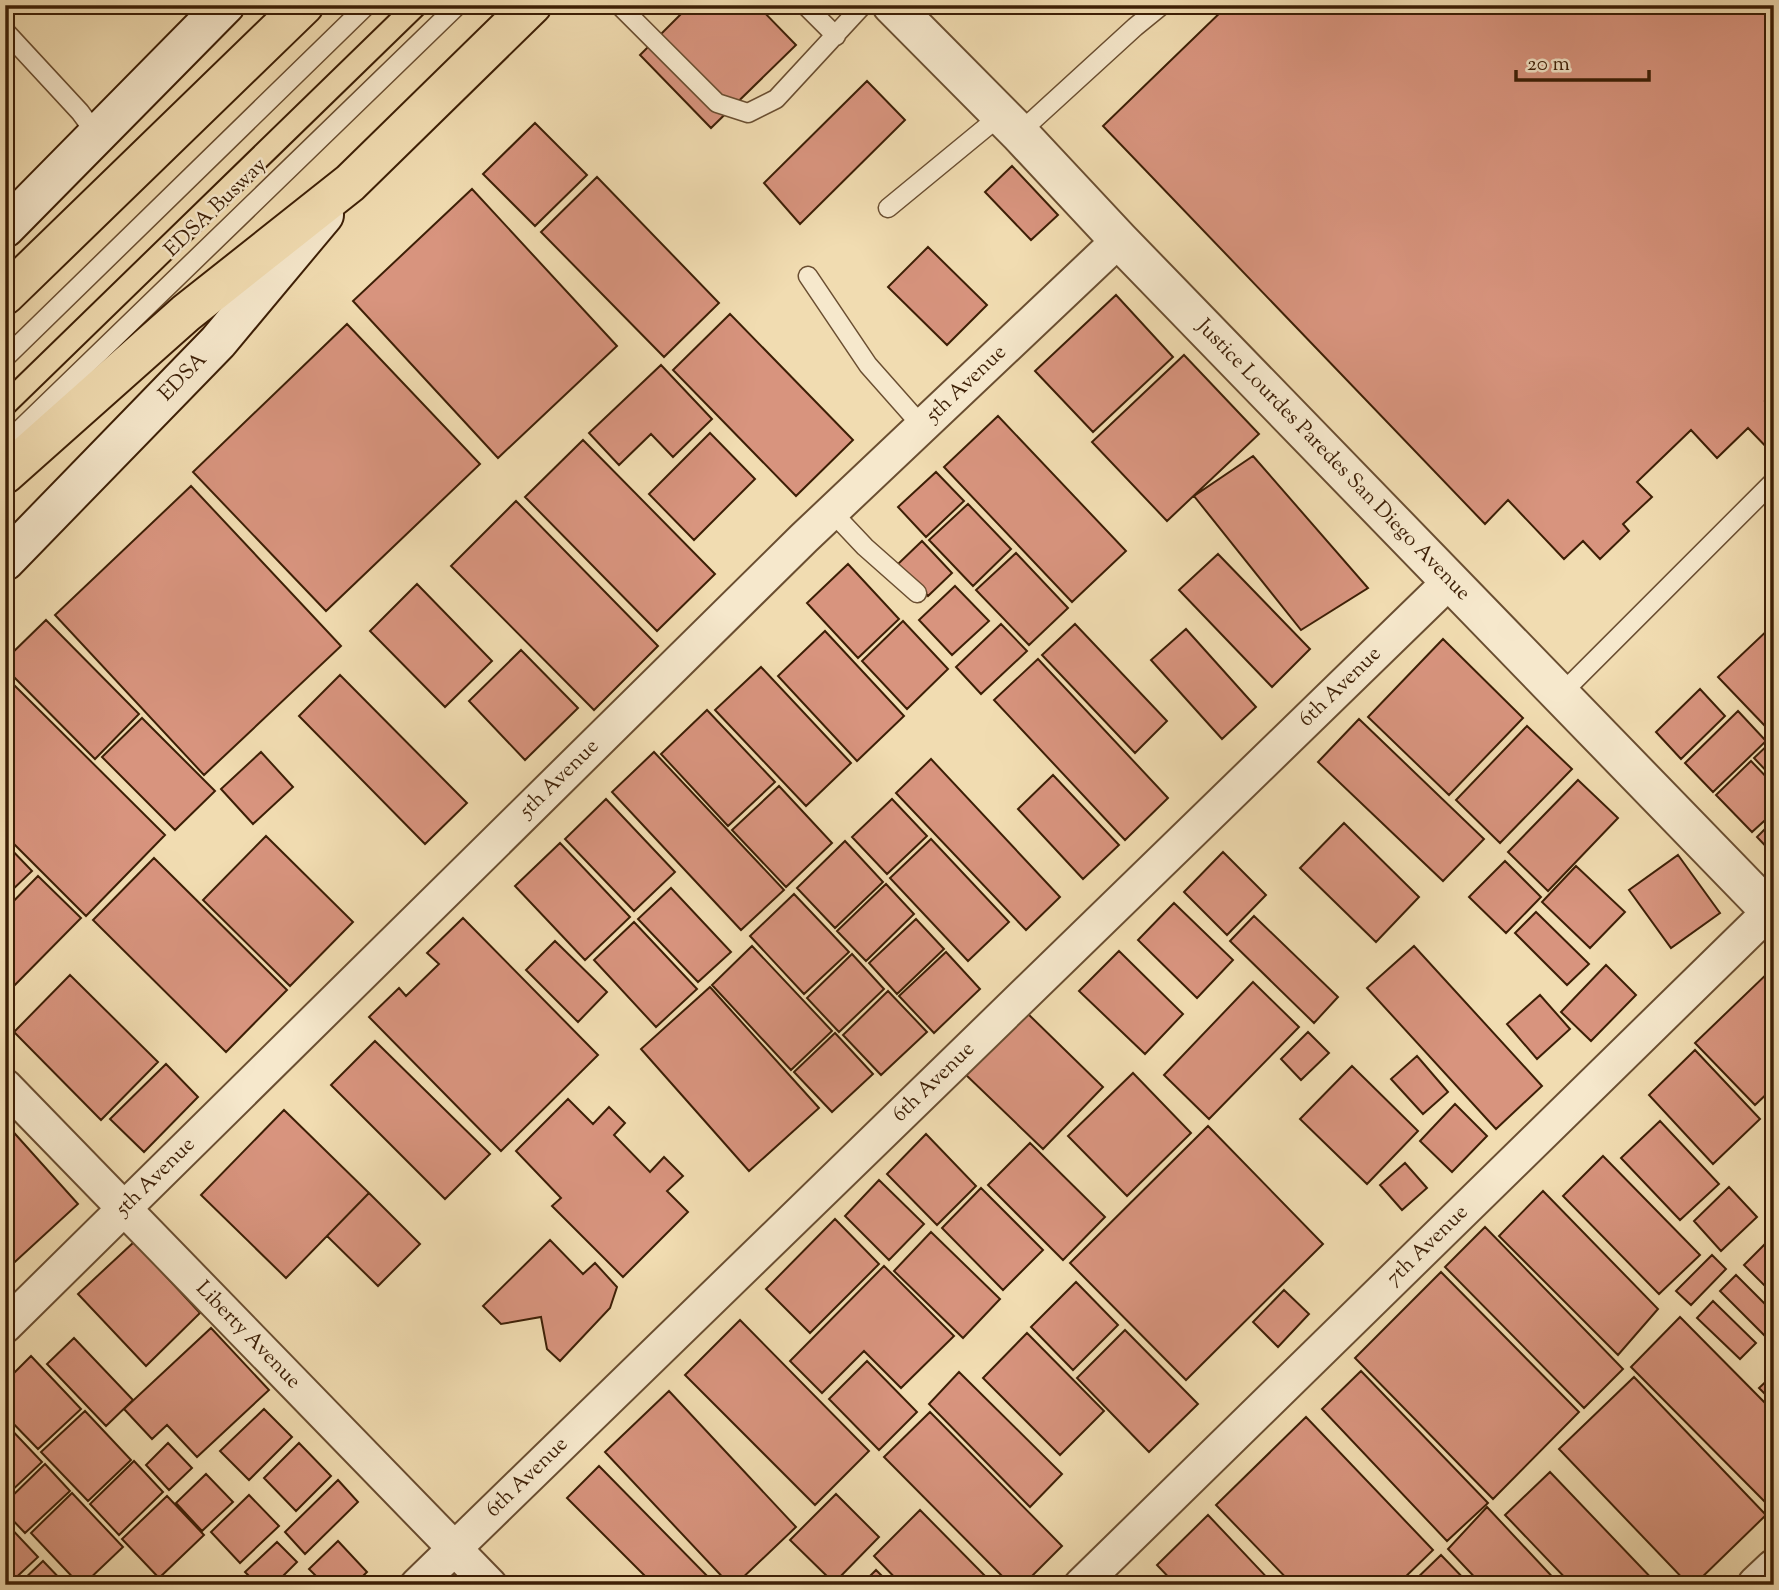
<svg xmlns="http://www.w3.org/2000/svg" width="1779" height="1590" font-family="'Sorts Mill Goudy',serif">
<rect width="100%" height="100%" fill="#f1dcb1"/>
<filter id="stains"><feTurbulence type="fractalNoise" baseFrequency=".00286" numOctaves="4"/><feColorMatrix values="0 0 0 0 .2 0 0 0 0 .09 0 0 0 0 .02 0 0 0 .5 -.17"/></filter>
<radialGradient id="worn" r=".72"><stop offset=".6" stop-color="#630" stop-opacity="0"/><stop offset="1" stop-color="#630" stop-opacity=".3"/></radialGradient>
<path fill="#d8947e" stroke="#3d1f06" stroke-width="2" d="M690 5H757L796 45 711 128 640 55Z
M1228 5H1774V393L1765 401 1774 410V455L1748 428 1717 458 1691 430 1637 482 1652 497 1623 524 1629 531 1600 559 1583 541 1564 559 1508 500 1485 524 1103 126Z
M867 81 905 120 800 224 764 183Z
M535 123 587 175 535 226 483 174Z
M1012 166 1058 215 1031 240 985 192Z
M597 177 719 303 664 357 541 232Z
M472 189 617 346 498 458 353 301Z
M928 247 987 305 947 345 888 287Z
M1116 295 1173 357 1093 432 1035 371Z
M730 314 853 440 796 496 673 370Z
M347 324 480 464 326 611 193 472Z
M1184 355 1259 434 1167 521 1092 442Z
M661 365 712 419 673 457 651 434 619 465 589 433Z
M998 416 1126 551 1072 602 944 467Z
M710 433 755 479 694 540 649 494Z
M583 440 715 574 657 631 525 497Z
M1253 456 1368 588 1301 630 1194 496Z
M936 472 964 501 926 537 898 507Z
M191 486 341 646 204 775 55 615Z
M516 501 658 646 594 710 451 566Z
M968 504 1011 549 973 586 929 540Z
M922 541 952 573 928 596 898 564Z
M1016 553 1068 608 1029 645 976 590Z
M1218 554 1310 649 1272 687 1179 590Z
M848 564 899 619 858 658 807 603Z
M417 584 492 661 445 707 370 631Z
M955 586 989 621 952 655 919 620Z
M46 620 139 714 95 759 5 668V660Z
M903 621 948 669 907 709 862 661Z
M1001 624 1027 651 981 694 956 667Z
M1075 624 1167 721 1135 753 1042 655Z
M1773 625 1774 720 1766 727 1718 677Z
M1186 629 1256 707 1222 739 1151 660Z
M825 631 904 716 857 761 778 676Z
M1443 639 1523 718 1449 795 1368 717Z
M521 650 578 708 525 760 469 701Z
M1038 659 1168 798 1125 840 994 700Z
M761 667 851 763 806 806 715 710Z
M340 675 467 803 425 844 299 716Z
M5 676 165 835 86 916 5 835V731L11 725 5 719Z
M1700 689 1725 716 1681 759 1656 732Z
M707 710 775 782 728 826 661 754Z
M1738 711 1766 741 1713 792 1685 763Z
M142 718 215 791 175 830 102 757Z
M1359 719 1484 839 1443 881 1318 762Z
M1527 726 1572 769 1500 843 1456 800Z
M1774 739V779L1754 758Z
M261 752 293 787 253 824 221 789Z
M654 752 784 890 741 930 612 792Z
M931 759 1060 897 1026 930 896 793Z
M1751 761 1774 785V812L1752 832 1716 795Z
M1053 775 1119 845 1083 879 1018 809Z
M1578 780 1618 818 1548 891 1508 852Z
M779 786 832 843 786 887 732 830Z
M606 799 675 872 634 911 565 839Z
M892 799 927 836 887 874 852 837Z
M1774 820V855L1757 837Z
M1344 823 1419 897 1376 942 1300 868Z
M266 836 353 922 290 986 203 900Z
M931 839 1009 922 968 961 890 878Z
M845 841 883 882 835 928 797 888Z
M5 843 32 871 5 897Z
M560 843 630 917 585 960 515 886Z
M1223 852 1266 895 1227 935 1184 892Z
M1678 855 1720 913 1671 948 1629 890Z
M154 858 287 990 226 1052 93 920Z
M1505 861 1541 897 1506 933 1469 897Z
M1576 866 1625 912 1590 948 1542 902Z
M38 876 81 918 5 995V910Z
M886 884 914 914 866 961 837 931Z
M671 888 731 952 698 982 638 919Z
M794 894 849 952 804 994 750 936Z
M1174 903 1233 960 1197 998 1138 940Z
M1536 912 1589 964 1567 985 1515 933Z
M1254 916 1338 997 1314 1023 1230 941Z
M463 918 598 1055 501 1151 369 1017 399 988 406 996 439 964 427 953Z
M916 919 944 949 897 994 869 963Z
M634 922 697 989 656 1027 594 960Z
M555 941 607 992 578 1022 526 970Z
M752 946 832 1031 791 1070 712 985Z
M1414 946 1542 1086 1496 1129 1367 988Z
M1119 951 1183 1014 1145 1054 1079 991Z
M946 952 980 989 934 1033 899 996Z
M852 954 884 989 839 1032 807 998Z
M1606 965 1636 995 1591 1041 1561 1012Z
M1774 967V1087L1755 1105 1695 1043Z
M70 975 158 1062 101 1120 14 1032Z
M1253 982 1299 1027 1209 1119 1164 1075Z
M710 987 819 1108 749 1171 641 1049Z
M888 991 927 1032 881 1075 843 1035Z
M1540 995 1570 1029 1537 1059 1507 1024Z
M1025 1011 1103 1087 1043 1149 965 1074Z
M1308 1032 1329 1053 1301 1080 1281 1059Z
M835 1033 873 1074 832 1112 794 1072Z
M375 1041 490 1154 445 1199 331 1085Z
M1695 1050 1760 1119 1713 1164 1649 1095Z
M1417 1056 1448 1092 1423 1114 1391 1079Z
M166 1064 198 1097 144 1152 110 1119Z
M1352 1066 1418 1131 1367 1184 1300 1119Z
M1133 1073 1191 1133 1127 1196 1068 1136Z
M568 1099 593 1124 609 1107 625 1123 614 1135 650 1172 664 1157 683 1176 667 1191 688 1212 623 1277 552 1206 561 1198 516 1151Z
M1455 1104 1487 1136 1452 1172 1420 1141Z
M284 1110 369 1193 286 1278 201 1195Z
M1660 1121 1719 1184 1680 1220 1621 1158Z
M8 1126 78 1204 5 1271V1128Z
M1208 1126 1323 1244 1186 1380 1070 1263Z
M926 1134 976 1186 937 1225 887 1174Z
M1030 1143 1105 1217 1063 1260 988 1185Z
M1603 1156 1700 1255 1659 1294 1563 1196Z
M1405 1163 1427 1188 1402 1210 1380 1185Z
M879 1180 924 1224 889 1260 845 1216Z
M1729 1187 1757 1217 1721 1251 1694 1221Z
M981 1188 1043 1250 1003 1290 942 1228Z
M1543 1191 1658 1309 1618 1355 1499 1236Z
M369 1193 420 1244 378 1286 327 1236Z
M835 1219 879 1264 810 1333 766 1289Z
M1485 1227 1623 1369 1584 1408 1445 1267Z
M931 1232 1000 1299 963 1338 894 1271Z
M1770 1239 1774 1243 1773 1294 1744 1265Z
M550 1240 583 1274 595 1263 617 1287 610 1308 560 1361 547 1349 541 1317 501 1324 483 1306Z
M134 1242 200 1313 146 1366 78 1294Z
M1712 1255 1726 1269 1691 1305 1676 1291Z
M884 1266 954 1336 901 1388 864 1351 822 1393 790 1361Z
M1441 1272 1579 1412 1493 1499 1355 1358Z
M1736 1275 1774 1313V1329L1766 1337 1720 1291Z
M1076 1282 1118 1325 1073 1370 1031 1327Z
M1284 1290 1309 1314 1278 1347 1253 1322Z
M1713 1301 1756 1343 1740 1359 1697 1318Z
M1680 1317 1774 1412V1511L1631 1367Z
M740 1320 869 1451 815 1505 685 1375Z
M211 1328 269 1390 197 1457 167 1425 152 1439 124 1409Z
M1125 1330 1198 1404 1149 1452 1077 1378Z
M1027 1333 1104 1411 1060 1455 983 1378Z
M74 1338 133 1400 106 1426 47 1364Z
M31 1356 81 1409 38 1449 5 1415V1382Z
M867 1361 917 1412 879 1450 829 1399Z
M1361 1371 1488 1503 1447 1541 1322 1409Z
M959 1372 1062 1474 1030 1507 929 1404Z
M1774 1374V1403L1759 1388Z
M1634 1377 1766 1515 1694 1585H1689L1559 1449Z
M669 1391 796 1527 735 1585H730L605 1452Z
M264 1409 292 1437 249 1480 220 1451Z
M85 1411 131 1460 88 1501 41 1452Z
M930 1412 1062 1546 1023 1585H1011L884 1457Z
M1306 1417 1433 1550 1397 1585H1293L1216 1505Z
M5 1423 42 1462 5 1497Z
M168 1443 192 1468 169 1490 146 1465Z
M299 1443 331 1476 296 1511 264 1478Z
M134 1461 163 1492 119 1535 90 1504Z
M45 1464 70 1491 25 1533 5 1512V1503Z
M599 1466 716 1585H654L567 1498Z
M1550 1472 1658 1585H1572L1505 1515Z
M206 1474 233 1502 202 1531 176 1503Z
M338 1480 358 1502 305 1554 285 1532Z
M72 1493 123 1547 83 1585H80L31 1533Z
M836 1494 879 1537 834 1583 790 1540Z
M249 1495 279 1526 240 1563 211 1532Z
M167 1496 204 1535 159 1578 122 1539Z
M1487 1507 1560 1585H1482L1448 1549Z
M920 1510 994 1585H902L874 1556Z
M1208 1515 1274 1585H1176L1157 1565Z
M5 1522 38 1557 8 1585H5Z
M338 1541 367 1572 354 1585H325L309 1569Z
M277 1542 297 1562 274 1585H258L245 1572Z
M1441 1555 1470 1585H1410Z
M43 1561 66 1585H18Z
M876 1570 891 1585H861Z"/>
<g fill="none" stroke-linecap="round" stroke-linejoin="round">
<g stroke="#6a4e31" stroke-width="21">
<path id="service" d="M619 5 717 103 748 113 776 99 863 5
M805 5 836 36
M5 31 80 112 97 135
M1019 133 1135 27 1162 5
M888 208 1001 115
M808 276 868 365 922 426
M5 358 367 5
M5 444 458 5
M832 512 865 547 917 593
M1560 695 1774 481"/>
</g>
<g stroke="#6a4e31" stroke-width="37">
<g id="minor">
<path id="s1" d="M5 1086 490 1585"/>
<path id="s2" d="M5 1326 804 538 1119 240"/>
<path id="s3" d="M417 1585 1450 581"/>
<path id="s4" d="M1081 1585 1774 907"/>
</g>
</g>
<g stroke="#6a4e31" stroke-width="42">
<g id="tertiary">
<path id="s5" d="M892 5 1019 133 1119 240 1774 915"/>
<path d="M1757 1585 1774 1569"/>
</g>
</g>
<g stroke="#3d1f06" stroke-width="42">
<g id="secondary">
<path d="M5 228 225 5"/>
<path id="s6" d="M5 561 218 342 324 215"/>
</g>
</g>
<g stroke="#3d1f06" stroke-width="42">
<path id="trunk" d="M5 295 304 5
M5 474 186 313 350 183 532 5"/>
</g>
<use href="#service" stroke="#f6e8cc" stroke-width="18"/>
<use href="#minor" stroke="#f6e8cc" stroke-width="33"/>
<use href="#tertiary" stroke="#f6e8cc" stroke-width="38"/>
<use href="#secondary" stroke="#f6e8cc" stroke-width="38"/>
<use href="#trunk" stroke="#f1dcb1" stroke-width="38"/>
<path stroke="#3d1f06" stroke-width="2" d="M5 389 400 5
M5 421 433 5"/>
</g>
<g text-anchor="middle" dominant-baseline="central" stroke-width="5" stroke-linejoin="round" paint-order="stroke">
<g font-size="21" fill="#3d1f06" stroke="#f6e8cc">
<text transform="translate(216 208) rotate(-44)">EDSA Busway</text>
<text stroke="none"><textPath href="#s6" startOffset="256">EDSA</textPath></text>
<text stroke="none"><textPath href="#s2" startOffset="1346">5th Avenue</textPath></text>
<text stroke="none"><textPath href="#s5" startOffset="634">Justice Lourdes Paredes San Diego Avenue</textPath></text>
<text stroke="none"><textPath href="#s3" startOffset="1288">6th Avenue</textPath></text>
<text stroke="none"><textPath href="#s2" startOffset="779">5th Avenue</textPath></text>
<text stroke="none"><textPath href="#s3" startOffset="721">6th Avenue</textPath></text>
<text stroke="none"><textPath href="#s2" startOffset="212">5th Avenue</textPath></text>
<text stroke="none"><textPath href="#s4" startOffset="485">7th Avenue</textPath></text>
<text stroke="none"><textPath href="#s1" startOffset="348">Liberty Avenue</textPath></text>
<text stroke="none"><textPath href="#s3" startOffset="154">6th Avenue</textPath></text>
</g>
</g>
<rect width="1779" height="1590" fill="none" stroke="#f1dcb1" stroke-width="28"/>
<rect x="7" y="7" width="1765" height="1576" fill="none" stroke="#3d1f06" stroke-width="3.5"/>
<rect x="14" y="14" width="1751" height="1562" fill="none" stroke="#3d1f06" stroke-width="2"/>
<path d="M1516 70v10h133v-10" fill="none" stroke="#3d1f06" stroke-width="3.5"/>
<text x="1527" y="70" font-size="21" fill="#3d1f06" stroke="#f6e8cc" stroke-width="5" paint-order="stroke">20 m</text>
<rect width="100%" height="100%" filter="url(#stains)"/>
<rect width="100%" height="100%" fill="url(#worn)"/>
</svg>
